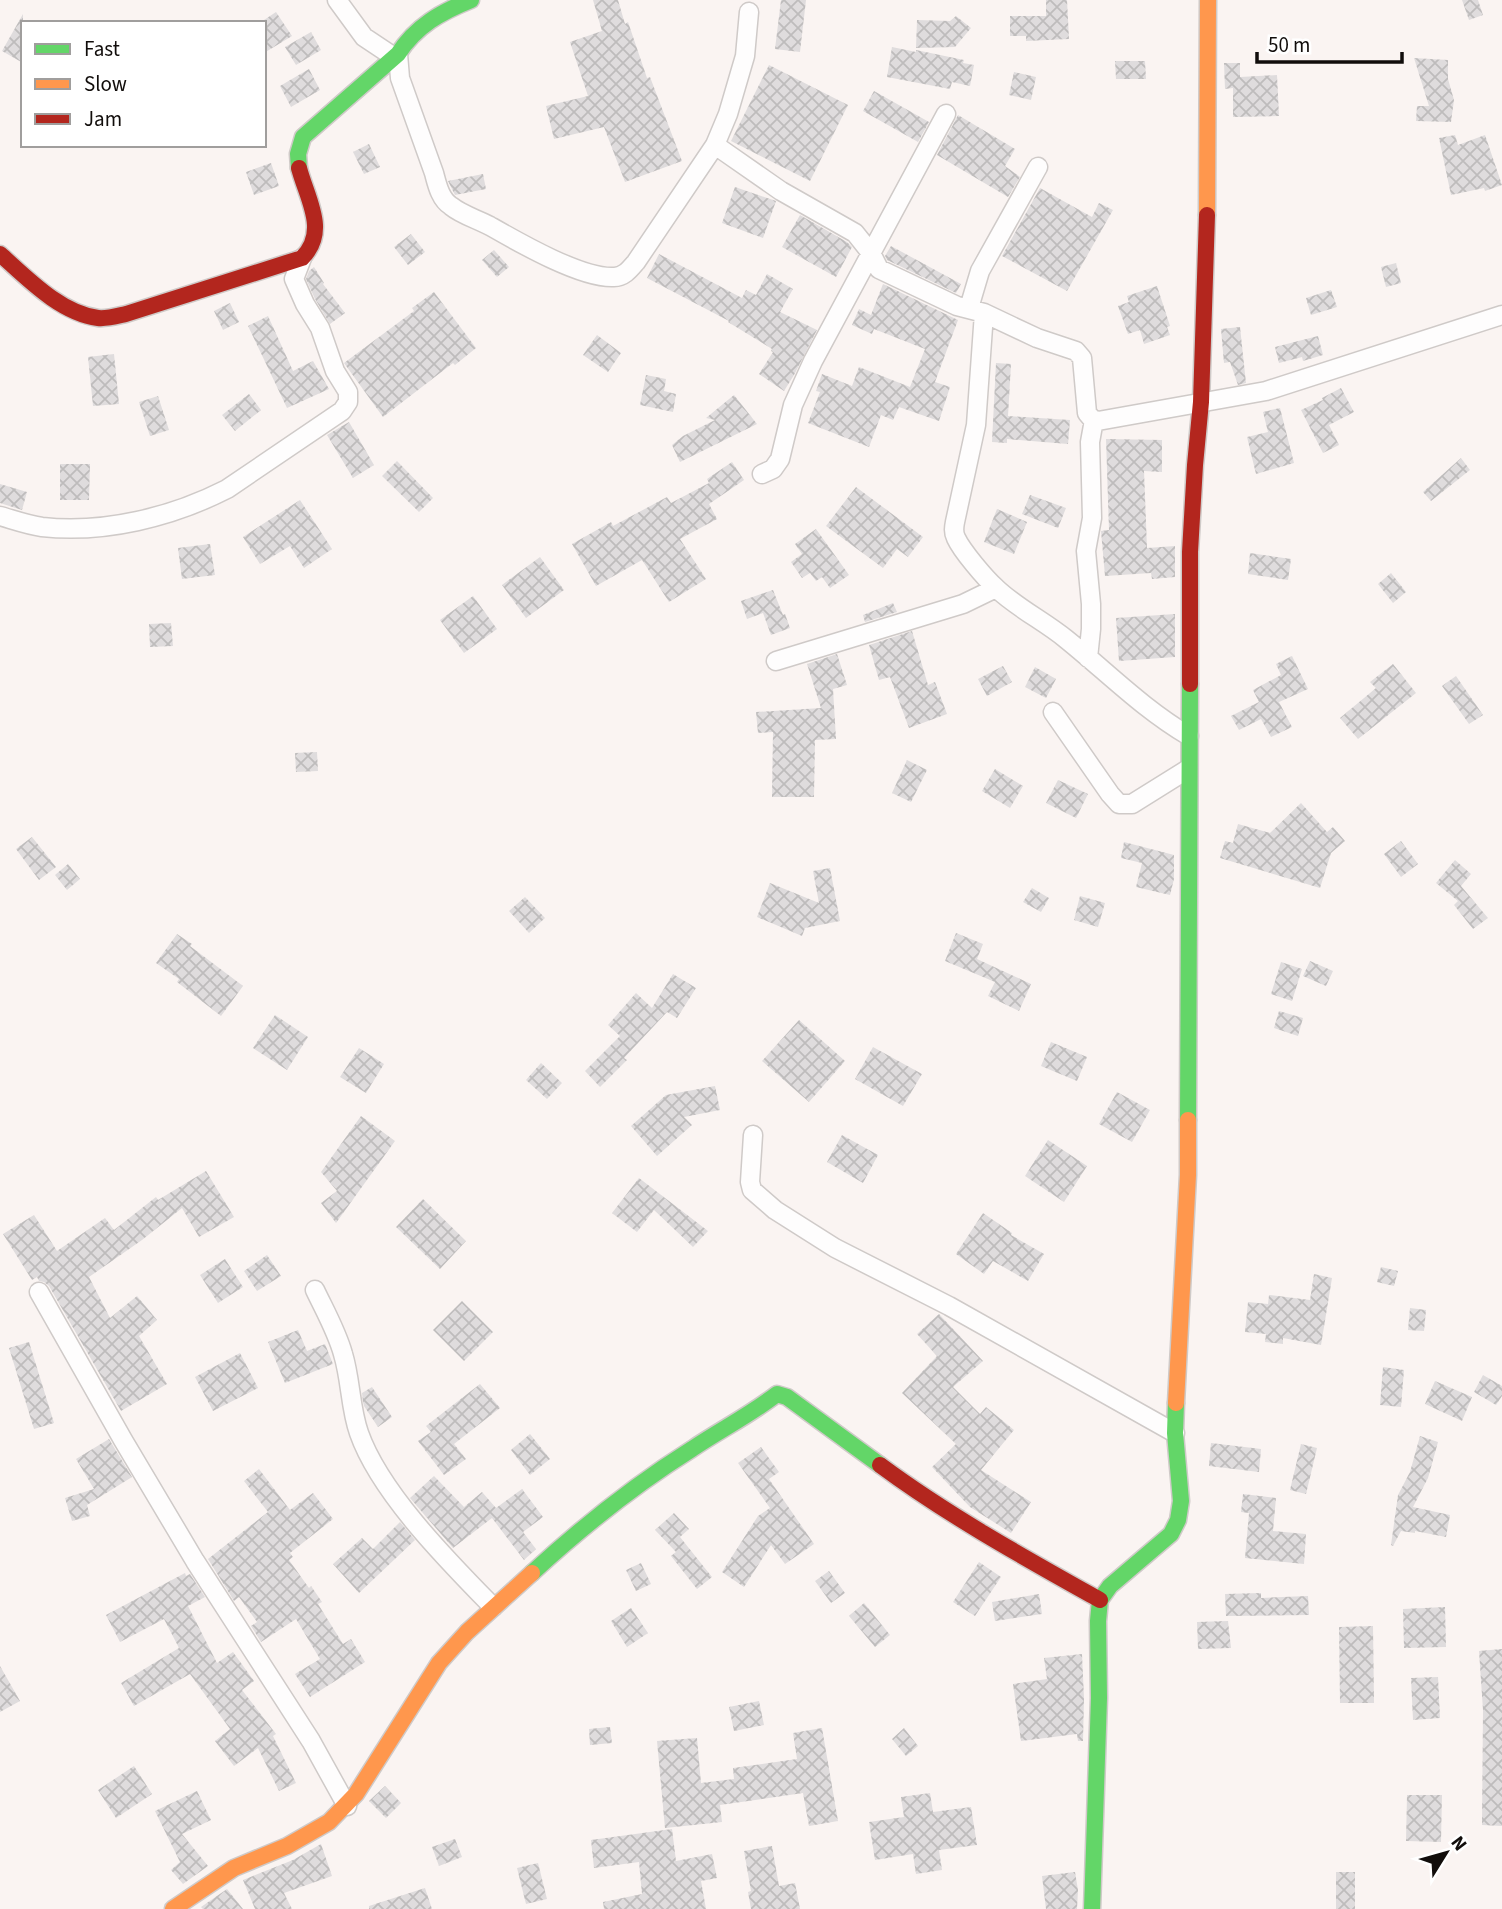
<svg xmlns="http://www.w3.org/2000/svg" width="1502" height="1909" font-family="'Source Sans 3',sans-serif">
<defs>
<pattern id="building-cross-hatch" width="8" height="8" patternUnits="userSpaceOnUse" patternTransform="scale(1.75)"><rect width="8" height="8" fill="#dfdcdd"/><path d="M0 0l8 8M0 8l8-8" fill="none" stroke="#bebcbc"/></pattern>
</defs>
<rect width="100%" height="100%" fill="#faf4f2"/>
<path fill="url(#building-cross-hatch)" d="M593 0H618L625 24 628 22 647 78 650 77 682 161 625 182 604 127 554 139 546 106 588 96 570 42 602 31Z
M781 0H806L800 52 775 49Z
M1046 0H1067L1069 39 1026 41V36H1010V16H1046Z
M1462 0H1478L1483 15 1469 20Z
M276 12 292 36 264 53V20Z
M23 14V63L2 51Z
M956 16 971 28 955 47 916 48 917 20 950 21Z
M311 32 321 50 296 65 285 47Z
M892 47 916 52V50L964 60 963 63 974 65 970 86 952 82 950 89 887 77Z
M1414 58 1448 60V79L1454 100 1451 122 1416 121 1417 106H1429Z
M1115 61H1145L1146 79H1116Z
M1224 63H1240V77L1277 75 1279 116 1233 117V88L1225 89Z
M769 65 848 105 810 181 731 141Z
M309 69 320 90 291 107 280 86Z
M1014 72 1036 77 1031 100 1009 95Z
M874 91 929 122 918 142 863 111Z
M958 115 1015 149 1005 166 1020 177 1008 197 937 155Z
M1455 135 1458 145 1485 135 1502 185 1485 191 1484 188 1451 195 1439 138Z
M369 144 380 167 364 174 353 152Z
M271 163 279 186 254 195 246 172Z
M483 174 486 189 455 195 448 181Z
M735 187 776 201 763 238 722 223Z
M1040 188 1092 217 1099 203 1113 210 1067 291 1002 256Z
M800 215 847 242 852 247 836 277 782 247Z
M411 234 425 252 408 265 394 247Z
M891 246 961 284 956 293 887 260 885 256Z
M494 250 509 267 497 277 482 260Z
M659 254 742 298 746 290 756 295 767 274 793 289 780 312 817 330 794 375 784 391 759 374 773 352 771 351 772 349 728 322 729 321 647 278Z
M1396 263 1401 283 1386 287 1381 267Z
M314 267 324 283 323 284 345 313 330 324 315 299 306 279 309 271Z
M883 284 958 320 935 382 950 387 939 421 899 407 893 420 881 415 869 447 808 423 820 392 816 391 822 374 852 386 859 367 910 387 925 349 874 329 872 334 852 325 859 309 871 315Z
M1157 286 1170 326 1167 327 1170 335 1144 344 1140 330 1128 334 1118 306 1129 302 1127 296Z
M1331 290 1337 307 1311 315 1306 298Z
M434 292 476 348 455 365 453 363 383 417 344 363 414 311 412 308Z
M230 303 239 322 223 330 214 311Z
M268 316 293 371 313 361 329 389 287 408 248 326Z
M1240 327 1246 383 1238 385 1230 362 1224 363 1221 329Z
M597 335 621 353 608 372 583 355Z
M1318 336 1323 355 1303 361 1302 357 1279 363 1275 347Z
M114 354 119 404 93 406 88 357Z
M996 363 1011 364 1008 416 1070 420 1068 444 1007 439V443L992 442Z
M646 375 666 379 664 391 676 394 673 412 640 405Z
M1341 388 1354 412 1329 425 1339 445 1323 453 1301 410 1323 400 1322 398Z
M249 394 261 410 235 431 222 415Z
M734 395 757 424 680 462 672 445 683 436 715 420 706 418Z
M158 396 169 430 150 436 139 402Z
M1280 408 1294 463 1256 474 1247 437 1268 432 1263 412Z
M349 422 374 465 353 478 327 435Z
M1106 439 1162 440V472L1144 471 1147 548 1175 546V577L1152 579 1151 573 1105 576 1101 531 1109 530Z
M1461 458 1470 470 1431 501 1423 492Z
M397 461 433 498 419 512 382 476Z
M732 462 744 480 709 504 717 519 680 539 706 579 669 602 642 560 596 586 572 544 611 522 613 526 667 497 671 503 709 483 707 479Z
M60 464H90L89 500H60Z
M0 484 27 492 22 510 0 503Z
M856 487 923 537 908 557 897 549 883 568 826 526Z
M1030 495 1066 508 1058 528 1022 514Z
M300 500 332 549 304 568 290 546 260 564 243 537Z
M997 509 1027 522 1014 554 984 542Z
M816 529 849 575 830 588 822 577 816 581 810 573 802 578 791 562 802 554 795 544Z
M210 544 215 575 182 579 178 548Z
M1250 553 1291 559 1288 580 1248 574Z
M540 557 564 590 526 618 502 585Z
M1391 573 1406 592 1393 603 1378 584Z
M773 590 783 615 785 614 790 628 771 635 763 613 747 619 741 601Z
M473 596 497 629 464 653 440 620Z
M893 603 897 612 865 622 863 615Z
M1175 614V657L1119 661 1116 618Z
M171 623 173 646 150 647 149 624Z
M912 631 928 685 935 682 947 714 909 728 890 677 879 680 869 645Z
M837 654 847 685 833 689 836 739 815 740 814 797H772L773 732 758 733 756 712 821 708 807 664Z
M1292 656 1308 689 1279 702 1292 727 1271 737 1261 719 1239 730 1231 716 1259 702 1253 690 1281 675 1276 664Z
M1393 664 1416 693 1358 739 1340 718 1376 688 1370 682Z
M1003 666 1012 682 987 696 978 679Z
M1035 667 1056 679 1046 698 1025 687Z
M1456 676 1483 715 1469 724 1442 686Z
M317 752 318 771 296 772 295 753Z
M907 760 927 770 911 802 892 793Z
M995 769 1023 786 1010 808 982 791Z
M1058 780 1088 794 1076 818 1046 803Z
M1301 803 1327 832 1333 827 1345 841 1331 853 1320 888 1220 858 1225 841 1233 843 1238 824 1270 833Z
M32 837 56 867 39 880 16 849Z
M1401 841 1418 864 1401 877 1384 854Z
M1124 842 1174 855V879L1170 895 1136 887 1142 863 1121 858Z
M1455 860 1471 874 1461 886 1488 918 1473 929 1454 905 1458 901 1436 883Z
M68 864 80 879 67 890 55 875Z
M830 868 840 921 805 928 802 936 757 917 770 883 819 903 813 871Z
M1032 888 1049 898 1041 912 1023 902Z
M1080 896 1105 903 1098 927 1074 920Z
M525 897 545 918 529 933 509 911Z
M956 933 983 944 977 959 1031 984 1019 1011 988 996 995 982 945 961Z
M177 934 192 944 190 946 243 986 221 1016 177 982 179 979 156 963Z
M1310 961 1333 971 1326 986 1303 976Z
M1281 962 1302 969 1292 1001 1271 994Z
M673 974 696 988 677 1018 667 1012 624 1058 627 1060 600 1087 585 1071 620 1036 608 1025 636 993 652 1008Z
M1279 1011 1303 1018 1298 1036 1274 1028Z
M275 1015 308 1037 287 1070 253 1048Z
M799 1020 845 1061 809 1102 762 1061Z
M1051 1042 1087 1057 1077 1081 1041 1066Z
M873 1047 922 1074 903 1106 855 1079Z
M359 1048 384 1064 366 1093 340 1077Z
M541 1063 562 1083 547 1099 526 1080Z
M715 1086 720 1110 684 1117 692 1125 657 1156 631 1126 666 1095Z
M1117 1092 1150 1110 1132 1142 1099 1124Z
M361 1116 395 1141 336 1223 321 1203 337 1191 321 1172Z
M842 1135 878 1155 863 1183 827 1162Z
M1048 1140 1087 1166 1064 1202 1025 1176Z
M206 1171 234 1217 199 1237 182 1208 142 1240 89 1277 110 1318 137 1296 157 1320 139 1336 167 1384 121 1411 49 1286 44 1282 39 1281 37 1277 32 1280 3 1234 34 1215 57 1251 105 1218 114 1230 156 1197 158 1200Z
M639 1178 708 1231 693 1247 654 1210 637 1232 612 1213Z
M423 1199 466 1241 440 1269 396 1227Z
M983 1213 1012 1233 1011 1235 1044 1254 1028 1281 993 1261 984 1274 956 1254Z
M267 1255 281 1276 257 1291 244 1271Z
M225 1259 243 1287 218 1303 200 1275Z
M1381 1267 1398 1271 1394 1286 1377 1282Z
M1314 1274 1332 1278 1321 1345 1283 1338V1344L1265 1342 1266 1334 1245 1332 1248 1302 1268 1304 1269 1295 1310 1300Z
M462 1301 493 1332 464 1361 433 1330Z
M1410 1308 1426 1310 1424 1331 1408 1330Z
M939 1314 983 1361 953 1387 980 1414 986 1407 1014 1430 981 1470 1031 1502 1011 1533 970 1507 932 1467 956 1444 902 1393 937 1356 917 1334Z
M298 1330 307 1351 325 1344 333 1364 285 1383 268 1342Z
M29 1342 54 1423 34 1429 9 1348Z
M240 1353 258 1388 213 1411 195 1377Z
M1383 1367 1404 1370 1401 1407 1380 1405Z
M1483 1375 1502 1386V1396L1496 1405 1474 1392Z
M1435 1381 1472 1397 1462 1421 1425 1404Z
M480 1384 500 1408 454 1444 466 1459 444 1475 418 1441 431 1432 426 1426Z
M372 1387 392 1417 378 1427 364 1406 363 1402 362 1393Z
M530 1434 550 1459 530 1475 511 1450Z
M1420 1436 1438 1442 1428 1478 1413 1507 1450 1515 1446 1537 1415 1531V1533L1401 1531 1393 1546 1391 1545 1398 1495 1410 1472Z
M109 1439 132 1477 87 1505 90 1516 72 1521 65 1498 94 1489 76 1459Z
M1211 1443 1261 1449 1259 1472 1209 1466Z
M1301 1444 1317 1448 1306 1494 1290 1490Z
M761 1447 779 1472 769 1479 814 1544 785 1564 771 1545 744 1587 722 1572 758 1516 770 1508 738 1463Z
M259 1469 290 1510 313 1493 333 1519 290 1553 293 1557 289 1560 309 1588 311 1586 322 1602 318 1604 343 1644 351 1639 365 1662 310 1697 295 1674 320 1659 296 1619 261 1642 251 1626 257 1622 239 1597 234 1601 208 1559 268 1512 244 1481Z
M434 1476 464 1507 482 1492 496 1508 522 1489 543 1517 523 1532 536 1549 524 1560 492 1518 453 1548 410 1498Z
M1243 1494 1276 1498 1273 1531 1306 1534 1304 1564 1245 1558 1249 1513 1241 1512Z
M674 1513 689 1529 680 1537 712 1577 697 1589 671 1556 676 1552 655 1530Z
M400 1522 415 1540 359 1593 333 1564 362 1538 373 1549Z
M979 1562 1001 1577 975 1616 953 1602Z
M641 1563 651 1584 636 1591 626 1570Z
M829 1571 845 1593 831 1603 815 1581Z
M185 1573 186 1576 190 1574 205 1597 188 1606 217 1663 233 1652 254 1681 242 1690 276 1734 273 1736 296 1783 279 1791 258 1748 234 1766 215 1741 230 1729 190 1674 134 1706 121 1683 179 1648 164 1619 120 1642 106 1615Z
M1261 1593V1598L1308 1596 1309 1615 1226 1616 1225 1594Z
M1039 1594 1042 1614 995 1621 992 1602Z
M864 1603 890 1635 875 1647 849 1616Z
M1445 1607 1446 1647 1404 1648 1403 1609Z
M631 1608 648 1633 627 1647 611 1621Z
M1228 1621 1231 1648 1198 1649 1197 1622Z
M1373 1626 1374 1703H1340L1339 1627Z
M1502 1649V1826L1482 1825 1483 1710 1479 1651Z
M1082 1654 1084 1698 1083 1741H1078L1077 1734 1021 1741 1013 1684 1047 1679 1044 1658Z
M0 1666 20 1701 0 1712Z
M1438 1677 1440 1718 1413 1720 1411 1678Z
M759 1701 764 1725 734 1731 729 1707Z
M610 1727 612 1743 590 1745 589 1729Z
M822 1728 838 1821 809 1826 803 1793 720 1805 722 1822 665 1828 657 1741 697 1738 701 1783 734 1779 733 1768 797 1759 793 1733Z
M904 1728 918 1746 906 1756 892 1739Z
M134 1766 152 1794 116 1818 98 1790Z
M385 1786 401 1803 386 1818 369 1801Z
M197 1791 211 1820 182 1834 208 1866 183 1884 171 1870 180 1862 155 1811Z
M930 1793 933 1812 971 1807 977 1845 939 1850 942 1870 916 1874 913 1854 875 1860 869 1822 904 1817 901 1797Z
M1407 1795H1442L1441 1842 1406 1841Z
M672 1829 676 1861 712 1854 717 1878 701 1881 706 1909H604L603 1902 642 1894 639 1862 594 1868 591 1840Z
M455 1839 462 1857 439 1866 432 1847Z
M321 1844 332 1876 284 1893 292 1909H255L243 1880 293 1860Z
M772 1846 779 1886 795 1883 800 1909H751L748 1892 751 1891 744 1851Z
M538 1863 547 1899 526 1904 517 1868Z
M1075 1872 1078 1890 1077 1909H1046L1042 1876Z
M1336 1872H1355V1909H1336Z
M425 1888 432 1909H369V1906Z
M227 1889 243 1909H203L201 1907Z"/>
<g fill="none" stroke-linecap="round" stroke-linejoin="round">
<g stroke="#cfcac8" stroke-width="21">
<path id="street" d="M337 0 364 37 394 57
M398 54 400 78 434 173C437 184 440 199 451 206 462 215 477 219 490 226 518 242 582 279 614 277 624 277 630 269 636 262L715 145 728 114 740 73 745 56 749 12
M715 145 781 191 855 233 871 253 879 269 957 306 984 313 1037 338 1076 351 1082 358 1087 413 1092 419 1098 421 1266 391 1502 315
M969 308 980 271 1038 167
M984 313 976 425 955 522C954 527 953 532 956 538 962 551 985 578 996 588 1017 608 1044 621 1066 639 1107 672 1143 709 1189 736
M762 474 773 469 780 459 793 405 813 361 946 114
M0 516C14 520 28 525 42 527 104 534 172 517 227 489L342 411 348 402V392L335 371 320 328 305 304 294 279 302 258
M1088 658 1091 629V604L1086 551 1092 518 1090 442 1094 420
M776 661 963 604 996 588
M1053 712 1110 794 1119 804H1132L1188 769
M753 1135 750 1182 752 1190 775 1210 835 1248 949 1306 1175 1433
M315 1290C325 1311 337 1332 343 1354 351 1380 350 1408 359 1433 380 1493 449 1562 493 1607
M39 1292 123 1440 195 1561 311 1741 347 1806"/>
</g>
<g stroke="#cfcac8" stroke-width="19">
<path id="fast" d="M299 168 298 154 303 137 398 54C416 26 441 12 471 0
M1188 1120 1190 684
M532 1573C583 1526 633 1486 692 1449 720 1430 750 1415 777 1394L787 1397 880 1465
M1092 1909 1099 1698 1098 1621 1100 1600 1110 1586 1171 1534 1178 1520 1181 1501 1175 1433 1176 1403"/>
</g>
<g stroke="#cfcac8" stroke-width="19">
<path id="slow" d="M1207 215 1208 0
M1176 1403 1188 1175V1120
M173 1909 234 1868 287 1846 329 1822 356 1794 439 1663 467 1632 532 1573"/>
</g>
<g stroke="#cfcac8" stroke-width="19">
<path id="jam" d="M0 254C27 278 60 313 98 318 107 319 117 316 126 314L302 258C329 231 307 199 299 168
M1190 684V552L1195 465 1201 402 1207 215
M880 1465C949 1516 1025 1558 1100 1600"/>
</g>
<use href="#street" stroke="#fefdfd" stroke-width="18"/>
<use href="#fast" stroke="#63d668" stroke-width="16"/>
<use href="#slow" stroke="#ff974d" stroke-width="16"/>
<use href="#jam" stroke="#b3261e" stroke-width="16"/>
</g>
<rect x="21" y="21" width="245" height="126" fill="#ffffff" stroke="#a09e9d" stroke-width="2"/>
<rect x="35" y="44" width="35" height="10" fill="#63d668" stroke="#a09e9d" stroke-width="2"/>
<text x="84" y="56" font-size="21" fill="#110d0b">Fast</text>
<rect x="35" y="79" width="35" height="10" fill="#ff974d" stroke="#a09e9d" stroke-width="2"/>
<text x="84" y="91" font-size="21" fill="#110d0b">Slow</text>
<rect x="35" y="114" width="35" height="10" fill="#b3261e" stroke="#a09e9d" stroke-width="2"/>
<text x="84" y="126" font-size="21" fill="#110d0b">Jam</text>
<g transform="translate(1446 1853) rotate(53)" stroke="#ffffff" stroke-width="5" paint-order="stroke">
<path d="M0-5L12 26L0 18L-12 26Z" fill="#110d0b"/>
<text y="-10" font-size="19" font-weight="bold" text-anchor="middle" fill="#110d0b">N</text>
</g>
<path d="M1257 52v10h145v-10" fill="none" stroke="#110d0b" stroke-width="3.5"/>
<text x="1268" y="52" font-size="21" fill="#110d0b" stroke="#ffffff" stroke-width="5" paint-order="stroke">50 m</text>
</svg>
